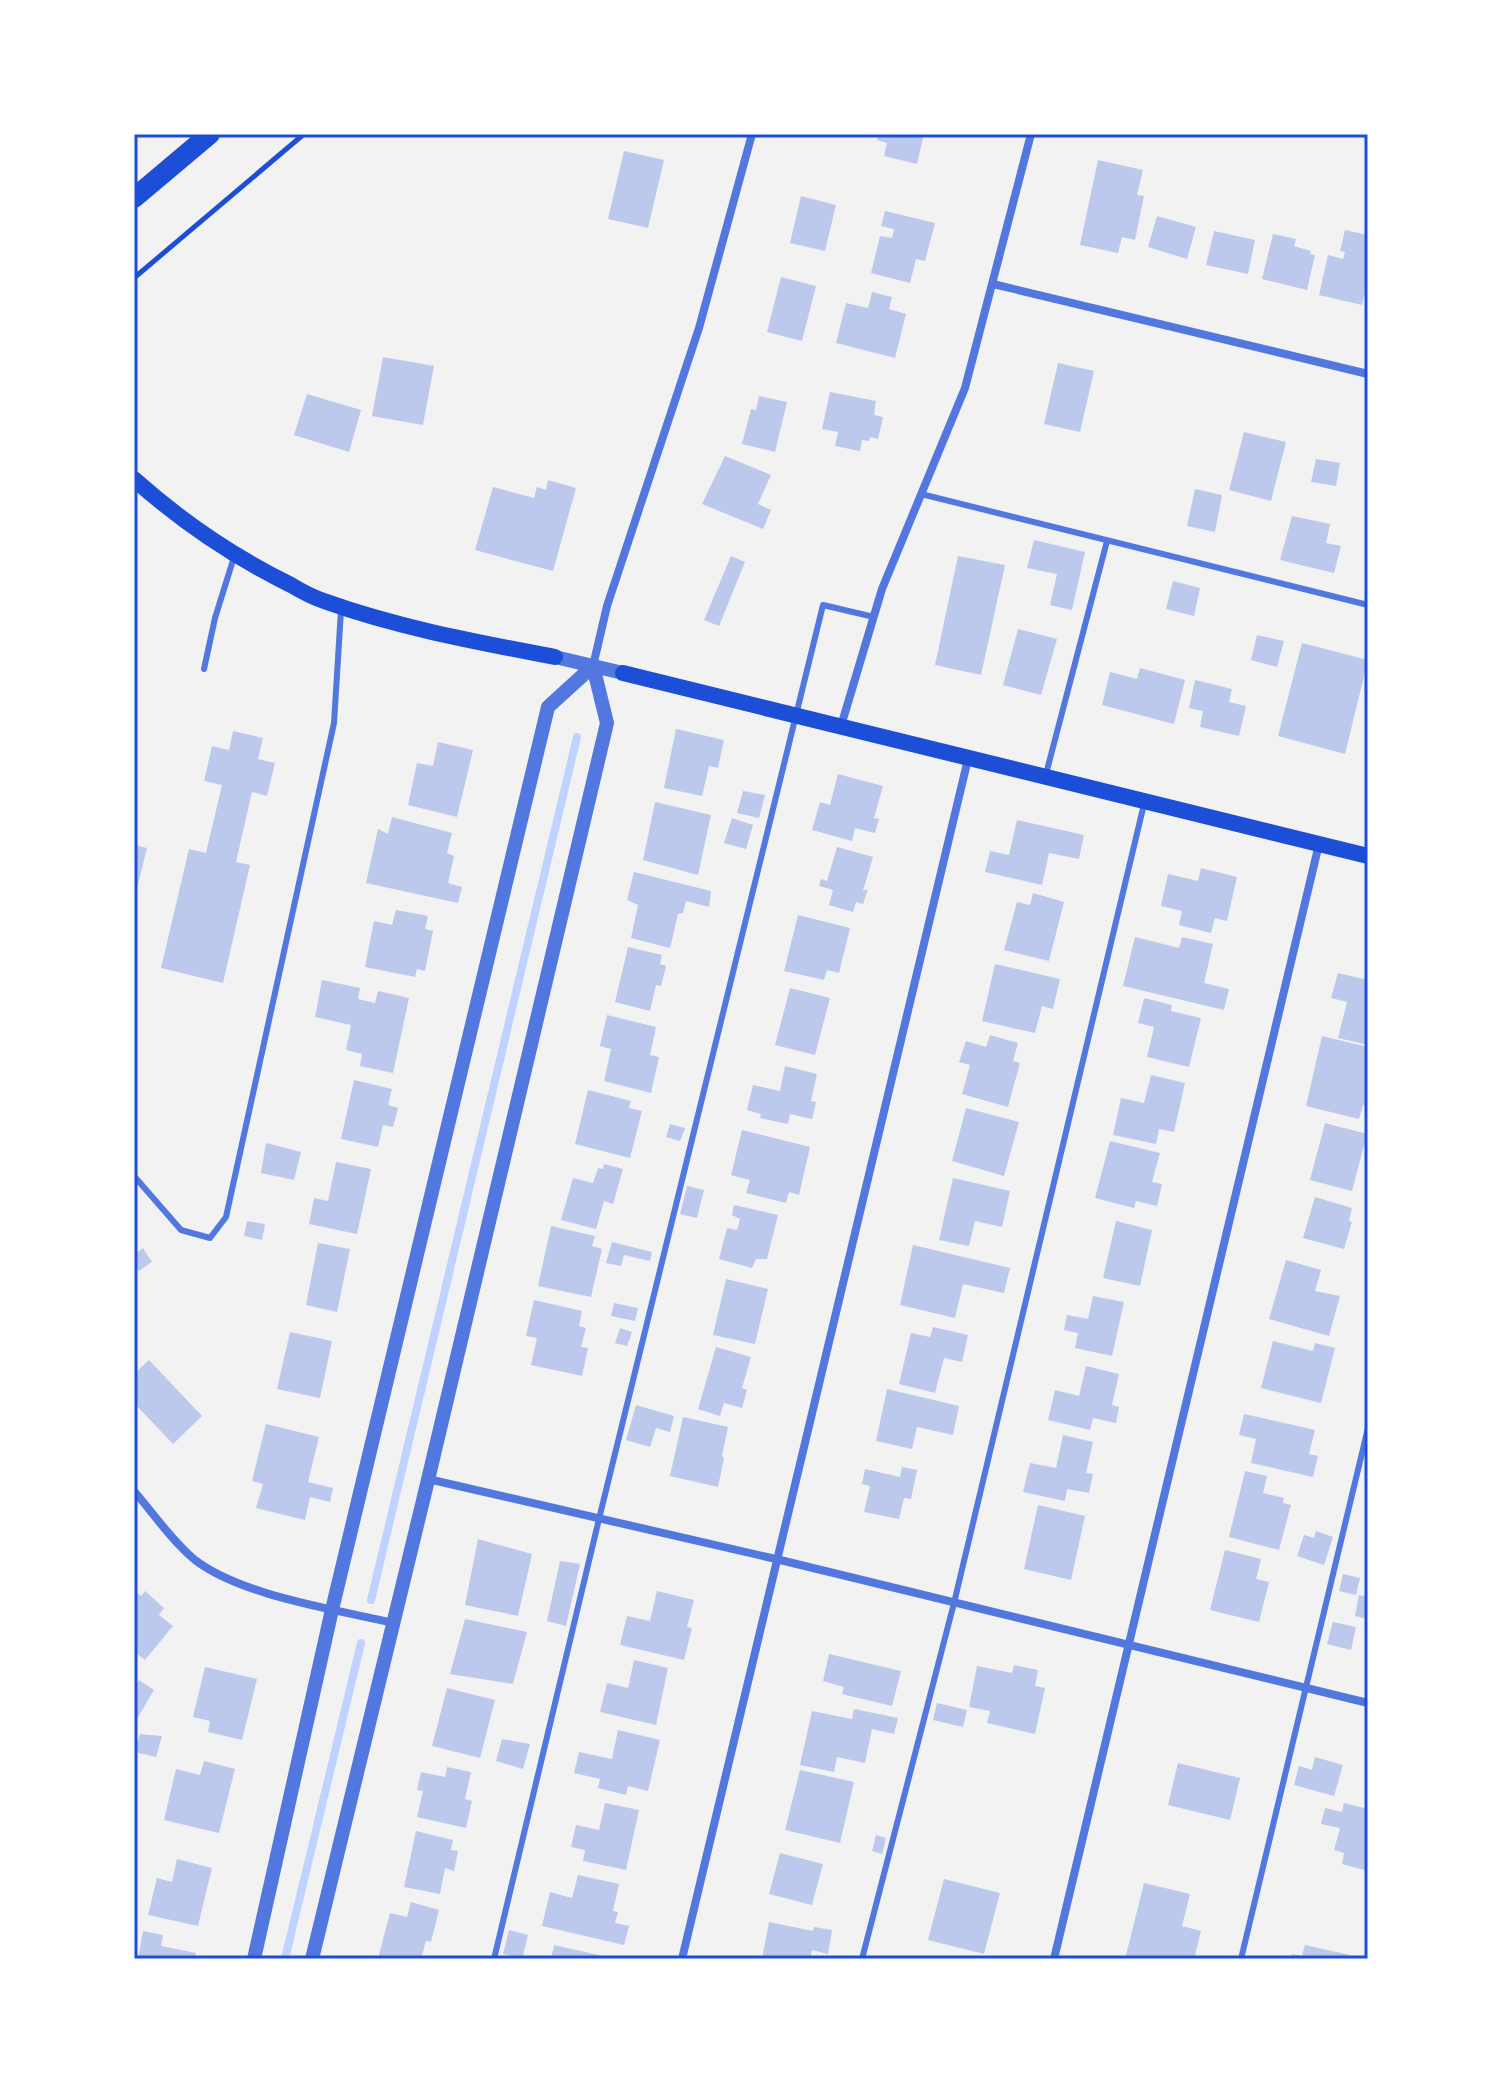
<svg xmlns="http://www.w3.org/2000/svg" width="1502" height="2093" font-family="'Archivo Narrow',sans-serif">
<rect width="100%" height="100%" fill="#f2f2f2"/>
<g fill="none" stroke-linecap="round" stroke-linejoin="round">
<path stroke="#bfd3fe" stroke-width="8" d="M371 1600 577 737
M285 1959 361 1643"/>
</g>
<path fill="#bdc9ec" d="M879 134H924L917 164 884 156 887 143 877 140Z
M624 151 664 160 648 228 608 219Z
M1098 160 1143 170 1137 195 1144 196 1135 240 1122 237 1118 253 1080 245Z
M801 196 836 205 825 251 790 243Z
M885 211 935 223 925 261 916 259 910 283 871 273 880 236 892 238 894 229 881 226Z
M1157 216 1196 227 1187 259 1148 247Z
M1345 230 1368 235V279L1362 305 1319 295 1328 255 1343 259 1345 252 1340 251Z
M1214 231 1255 240 1248 274 1206 265Z
M1273 234 1296 239 1294 246 1311 251 1310 254 1315 255 1307 290 1262 279Z
M781 277 816 286 802 341 767 332Z
M872 292 892 297 889 309 906 314 895 358 836 343 846 303 868 308Z
M383 357 434 366 423 425 372 416Z
M1058 363 1094 371 1080 432 1044 424Z
M830 392 876 401 874 415 883 417 878 439 870 437 869 441 862 440 860 451 835 446 838 432 822 429Z
M307 394 361 410 349 452 294 435Z
M759 396 787 402 775 452 742 444 751 409 756 410Z
M1244 432 1286 442 1271 501 1229 490Z
M725 456 771 475 758 504 771 510 763 529 702 504Z
M1316 459 1340 463 1336 486 1311 482Z
M548 480 576 488 553 571 475 550 493 487 534 498 537 487 546 490Z
M1195 489 1222 495 1215 532 1187 526Z
M1292 516 1330 524 1326 543 1341 546 1334 573 1280 560Z
M1034 540 1085 552 1072 610 1050 605 1057 574 1027 568Z
M731 556 745 562 719 626 704 620Z
M958 556 1005 565 981 675 935 665Z
M1173 581 1200 588 1194 616 1166 609Z
M1018 629 1057 639 1041 695 1003 685Z
M1257 635 1284 641 1277 667 1251 660Z
M1302 643 1368 660 1345 754 1278 736Z
M1140 668 1185 680 1174 724 1102 705 1110 672 1137 679Z
M1195 680 1232 689 1229 702 1246 706 1239 736 1200 727 1203 711 1189 708Z
M676 729 724 740 718 768 709 766 702 796 664 788Z
M233 731 263 738 258 759 275 763 267 796 252 792 236 862 250 865 223 983 161 968 189 849 206 853 222 785 204 781 212 746 229 750Z
M438 742 473 750 457 817 408 805 417 763 433 766Z
M838 774 883 786 874 818 879 819 875 833 855 828 852 841 812 830 820 802 830 805Z
M743 791 765 795 759 818 737 813Z
M655 802 711 815 698 875 643 860Z
M392 817 452 833 447 853 454 856 448 883 462 887 458 903 366 883 378 829 388 834Z
M732 818 753 825 746 849 724 843Z
M1017 820 1084 835 1079 859 1049 853 1042 885 985 872 990 851 1009 855Z
M134 845 147 848 135 897H134Z
M837 847 873 857 863 891 868 889 863 904 856 902 853 912 829 905 833 890 819 886 821 879 827 881Z
M1201 868 1237 877 1227 921 1215 918 1211 933 1179 925 1182 911 1161 906 1168 874 1198 881Z
M634 872 711 891 709 907 686 901 683 913 678 914 670 948 631 938 638 905 627 900Z
M1033 893 1064 902 1049 961 1004 950 1017 902 1030 905Z
M396 910 428 916 425 929 433 931 425 971 417 969 415 977 365 967 374 921 392 925Z
M798 915 850 928 839 973 827 970 824 980 784 971Z
M1135 937 1179 948 1182 937 1213 944 1204 983 1229 989 1224 1010 1123 986Z
M628 947 662 955 660 964 666 966 661 986 656 985 650 1011 615 1002Z
M995 964 1060 979 1053 1009 1042 1006 1035 1033 982 1021Z
M1338 973 1368 980V1045L1338 1038 1347 1002 1331 998Z
M322 980 360 988 358 999 375 1003 378 991 409 998 393 1073 360 1066 362 1054 346 1050 351 1025 315 1017Z
M790 988 830 998 815 1055 775 1045Z
M1144 998 1172 1005 1171 1011 1201 1018 1189 1067 1147 1057 1154 1027 1138 1023Z
M607 1015 656 1027 650 1055 659 1057 651 1093 604 1081 611 1049 600 1046Z
M990 1035 1018 1043 1013 1061 1020 1063 1008 1107 962 1094 970 1065 959 1062 966 1041 986 1047Z
M1322 1036 1368 1047V1107L1363 1105 1359 1119 1306 1106Z
M785 1066 817 1074 811 1101 816 1102 812 1119 790 1114 788 1124 760 1118 761 1114 747 1110 753 1085 780 1091Z
M1151 1075 1185 1083 1174 1132 1159 1129 1156 1144 1113 1135 1121 1098 1144 1103Z
M354 1080 392 1089 388 1105 398 1108 393 1127 383 1125 378 1147 341 1139Z
M588 1090 631 1101 629 1108 642 1111 630 1158 575 1144Z
M966 1108 1019 1122 1004 1176 952 1161Z
M1325 1123 1367 1134 1352 1191 1310 1180Z
M670 1124 685 1128 680 1141 666 1137Z
M742 1130 810 1147 799 1195 789 1192 786 1203 746 1193 750 1180 731 1175Z
M1110 1141 1160 1153 1152 1182 1162 1184 1157 1206 1136 1201 1134 1208 1095 1198Z
M266 1143 301 1152 294 1180 261 1173Z
M336 1162 371 1169 357 1234 309 1224 314 1198 328 1201Z
M604 1164 623 1169 613 1204 604 1201 596 1229 561 1220 573 1178 593 1183 598 1168 603 1169Z
M953 1178 1010 1191 1002 1227 975 1221 969 1246 939 1240Z
M687 1186 704 1190 697 1218 680 1214Z
M1315 1197 1352 1208 1349 1221 1352 1222 1344 1249 1303 1238Z
M734 1205 778 1215 767 1259H756L752 1268 719 1259 727 1228 737 1230 740 1219 732 1215Z
M247 1221 265 1224 262 1240 244 1236Z
M1116 1221 1152 1230 1140 1286 1103 1278Z
M551 1226 595 1236 592 1246 602 1249 591 1297 538 1286Z
M612 1242 652 1252 650 1261 624 1255 621 1266 606 1263Z
M318 1243 350 1249 337 1312 306 1305Z
M913 1245 1010 1268 1004 1293 963 1284 955 1318 900 1305Z
M143 1248 152 1262 139 1271 134 1264V1255Z
M1286 1260 1321 1270 1315 1291 1340 1296 1329 1336 1269 1319Z
M726 1279 768 1289 755 1344 713 1335Z
M1093 1296 1124 1302 1112 1356 1075 1348 1078 1333 1064 1330 1067 1315 1088 1319Z
M534 1300 582 1311 579 1326 586 1328 581 1347 588 1348 582 1376 531 1365 537 1338 526 1336Z
M614 1303 638 1308 635 1321 611 1316Z
M933 1327 968 1335 962 1362 944 1358 935 1393 899 1384 911 1333 930 1337Z
M620 1328 632 1332 627 1346 615 1343Z
M290 1332 332 1341 320 1398 277 1389Z
M1273 1341 1313 1351 1315 1343 1335 1348 1321 1403 1261 1388Z
M716 1347 751 1357 742 1388 747 1390 742 1408 724 1403 720 1416 698 1409Z
M149 1360 202 1416 173 1444 134 1403V1374Z
M1086 1366 1119 1374 1112 1405 1119 1407 1116 1423 1093 1418 1090 1430 1048 1420 1055 1390 1079 1396Z
M887 1389 959 1406 953 1435 917 1427 912 1449 876 1441Z
M636 1405 674 1416 670 1432 656 1428 650 1447 626 1440Z
M1244 1414 1315 1430 1309 1454 1318 1456 1313 1477 1251 1463 1256 1439 1239 1435Z
M683 1417 728 1427 722 1456 724 1458 718 1487 670 1476Z
M266 1424 319 1437 308 1482 333 1488 330 1502 310 1497 305 1520 256 1508 263 1484 252 1481Z
M1063 1435 1093 1442 1086 1473 1093 1474 1089 1493 1067 1489 1065 1501 1023 1492 1030 1463 1056 1468Z
M902 1467 917 1470 911 1499 904 1498 899 1519 864 1512 870 1486 862 1484 865 1469 900 1477Z
M1245 1471 1267 1476 1263 1493 1284 1498 1283 1503 1291 1505 1279 1550 1229 1537Z
M1038 1505 1085 1516 1071 1580 1024 1569Z
M1316 1531 1333 1537 1324 1565 1297 1556 1304 1535 1314 1538Z
M478 1539 532 1554 518 1616 465 1605Z
M1225 1550 1261 1559 1256 1579 1269 1582 1259 1622 1210 1610Z
M560 1561 580 1564 566 1626 547 1621Z
M1343 1574 1360 1578 1356 1595 1339 1591Z
M134 1590 141 1596 145 1591 164 1608 159 1615 173 1626 145 1660 134 1651Z
M657 1591 694 1600 687 1627 692 1628 684 1660 620 1645 627 1616 650 1621Z
M1359 1595 1368 1597V1619L1355 1616Z
M465 1619 527 1632 513 1684 450 1674Z
M1333 1622 1356 1627 1351 1650 1327 1644Z
M829 1654 901 1671 892 1706 842 1694 844 1687 823 1681Z
M634 1660 668 1668 656 1725 600 1712 607 1683 628 1688Z
M1014 1665 1038 1670 1035 1686 1045 1688 1035 1734 987 1723 990 1711 969 1707 977 1666 1012 1673Z
M205 1667 257 1679 242 1740 208 1732 210 1721 193 1717Z
M139 1680 154 1690 134 1724V1688Z
M447 1688 495 1700 480 1758 432 1746Z
M937 1703 967 1710 963 1727 933 1720Z
M854 1709 898 1718 894 1734 872 1729 865 1763 837 1757 834 1772 800 1765 812 1711 852 1719Z
M618 1730 660 1740 648 1791 628 1786 626 1795 598 1788 600 1779 574 1773 579 1752 612 1759Z
M140 1734 162 1736 156 1757 134 1752Z
M502 1739 530 1744 523 1769 496 1761Z
M1315 1757 1343 1765 1334 1796 1294 1785 1299 1766 1312 1770Z
M204 1761 235 1769 219 1833 164 1820 176 1769 200 1775Z
M1178 1763 1240 1778 1230 1820 1168 1805Z
M447 1767 471 1772 465 1799 472 1801 466 1828 417 1817 423 1791 417 1790 421 1772 445 1777Z
M800 1770 854 1782 840 1843 785 1830Z
M605 1803 639 1810 626 1870 583 1861 585 1850 571 1847 576 1825 599 1830Z
M1344 1803 1368 1809V1871L1342 1864 1344 1853 1334 1850 1340 1828 1321 1824 1325 1808 1342 1812Z
M416 1831 453 1840 451 1850 458 1851 454 1871 445 1868 440 1894 404 1887Z
M876 1835 886 1838 882 1854 872 1851Z
M780 1853 823 1864 812 1905 769 1894Z
M177 1859 212 1868 198 1926 148 1915 157 1878 172 1882Z
M578 1875 619 1884 613 1911 618 1912 615 1923 629 1926 624 1945 542 1926 550 1892 572 1898Z
M944 1879 1000 1893 984 1954 928 1940Z
M1144 1883 1190 1894 1182 1926 1201 1931 1194 1959H1125Z
M411 1902 439 1910 431 1942 426 1941 421 1959 378 1958 390 1913 407 1917Z
M769 1922 813 1931 814 1927 832 1930 828 1954 812 1950 810 1959H762Z
M509 1930 528 1935 522 1959 503 1954Z
M143 1931 163 1935 161 1946 196 1953 195 1959H138Z
M554 1945 603 1956 602 1959H551Z
M1305 1945 1350 1955 1349 1959H1291L1292 1954 1302 1956Z"/>
<g fill="none" stroke-linecap="round" stroke-linejoin="round">
<path stroke="#1d4ed8" stroke-width="5" d="M134 278 304 134"/>
<path stroke="#5277de" stroke-width="6" d="M921 494 1368 605
M204 669 215 618 234 557
M1046 774 1107 541
M134 1176 181 1230 210 1238 226 1217 334 723 341 610
M494 1959 599 1519 823 605 874 617
M862 1959 954 1603 1144 804
M1241 1959 1368 1428"/>
<path stroke="#5277de" stroke-width="8" d="M993 284 1368 374
M593 666 607 606 699 328 752 134
M841 726 882 589 965 388 1031 134
M428 1479 776 1559 1368 1703
M134 1491C153 1513 172 1541 195 1560 242 1596 335 1609 393 1623
M682 1959 968 759
M1054 1959 1319 844"/>
<path stroke="#5277de" stroke-width="14" d="M555 657 623 673
M254 1959 331 1614 548 707 593 666
M312 1959 427 1484 607 723 593 666"/>
<path stroke="#1d4ed8" stroke-width="16" d="M134 479C181 521 234 557 291 585 301 591 312 597 324 601 399 628 477 642 555 657
M623 673 1368 856"/>
<path stroke="#1d4ed8" stroke-width="20" d="M134 198 210 134"/>
</g>
<rect width="1502" height="2093" fill="none" stroke="#ffffff" stroke-width="272"/>
<rect x="136" y="136" width="1230" height="1821" fill="none" stroke="#1d4ed8" stroke-width="3"/>
</svg>
